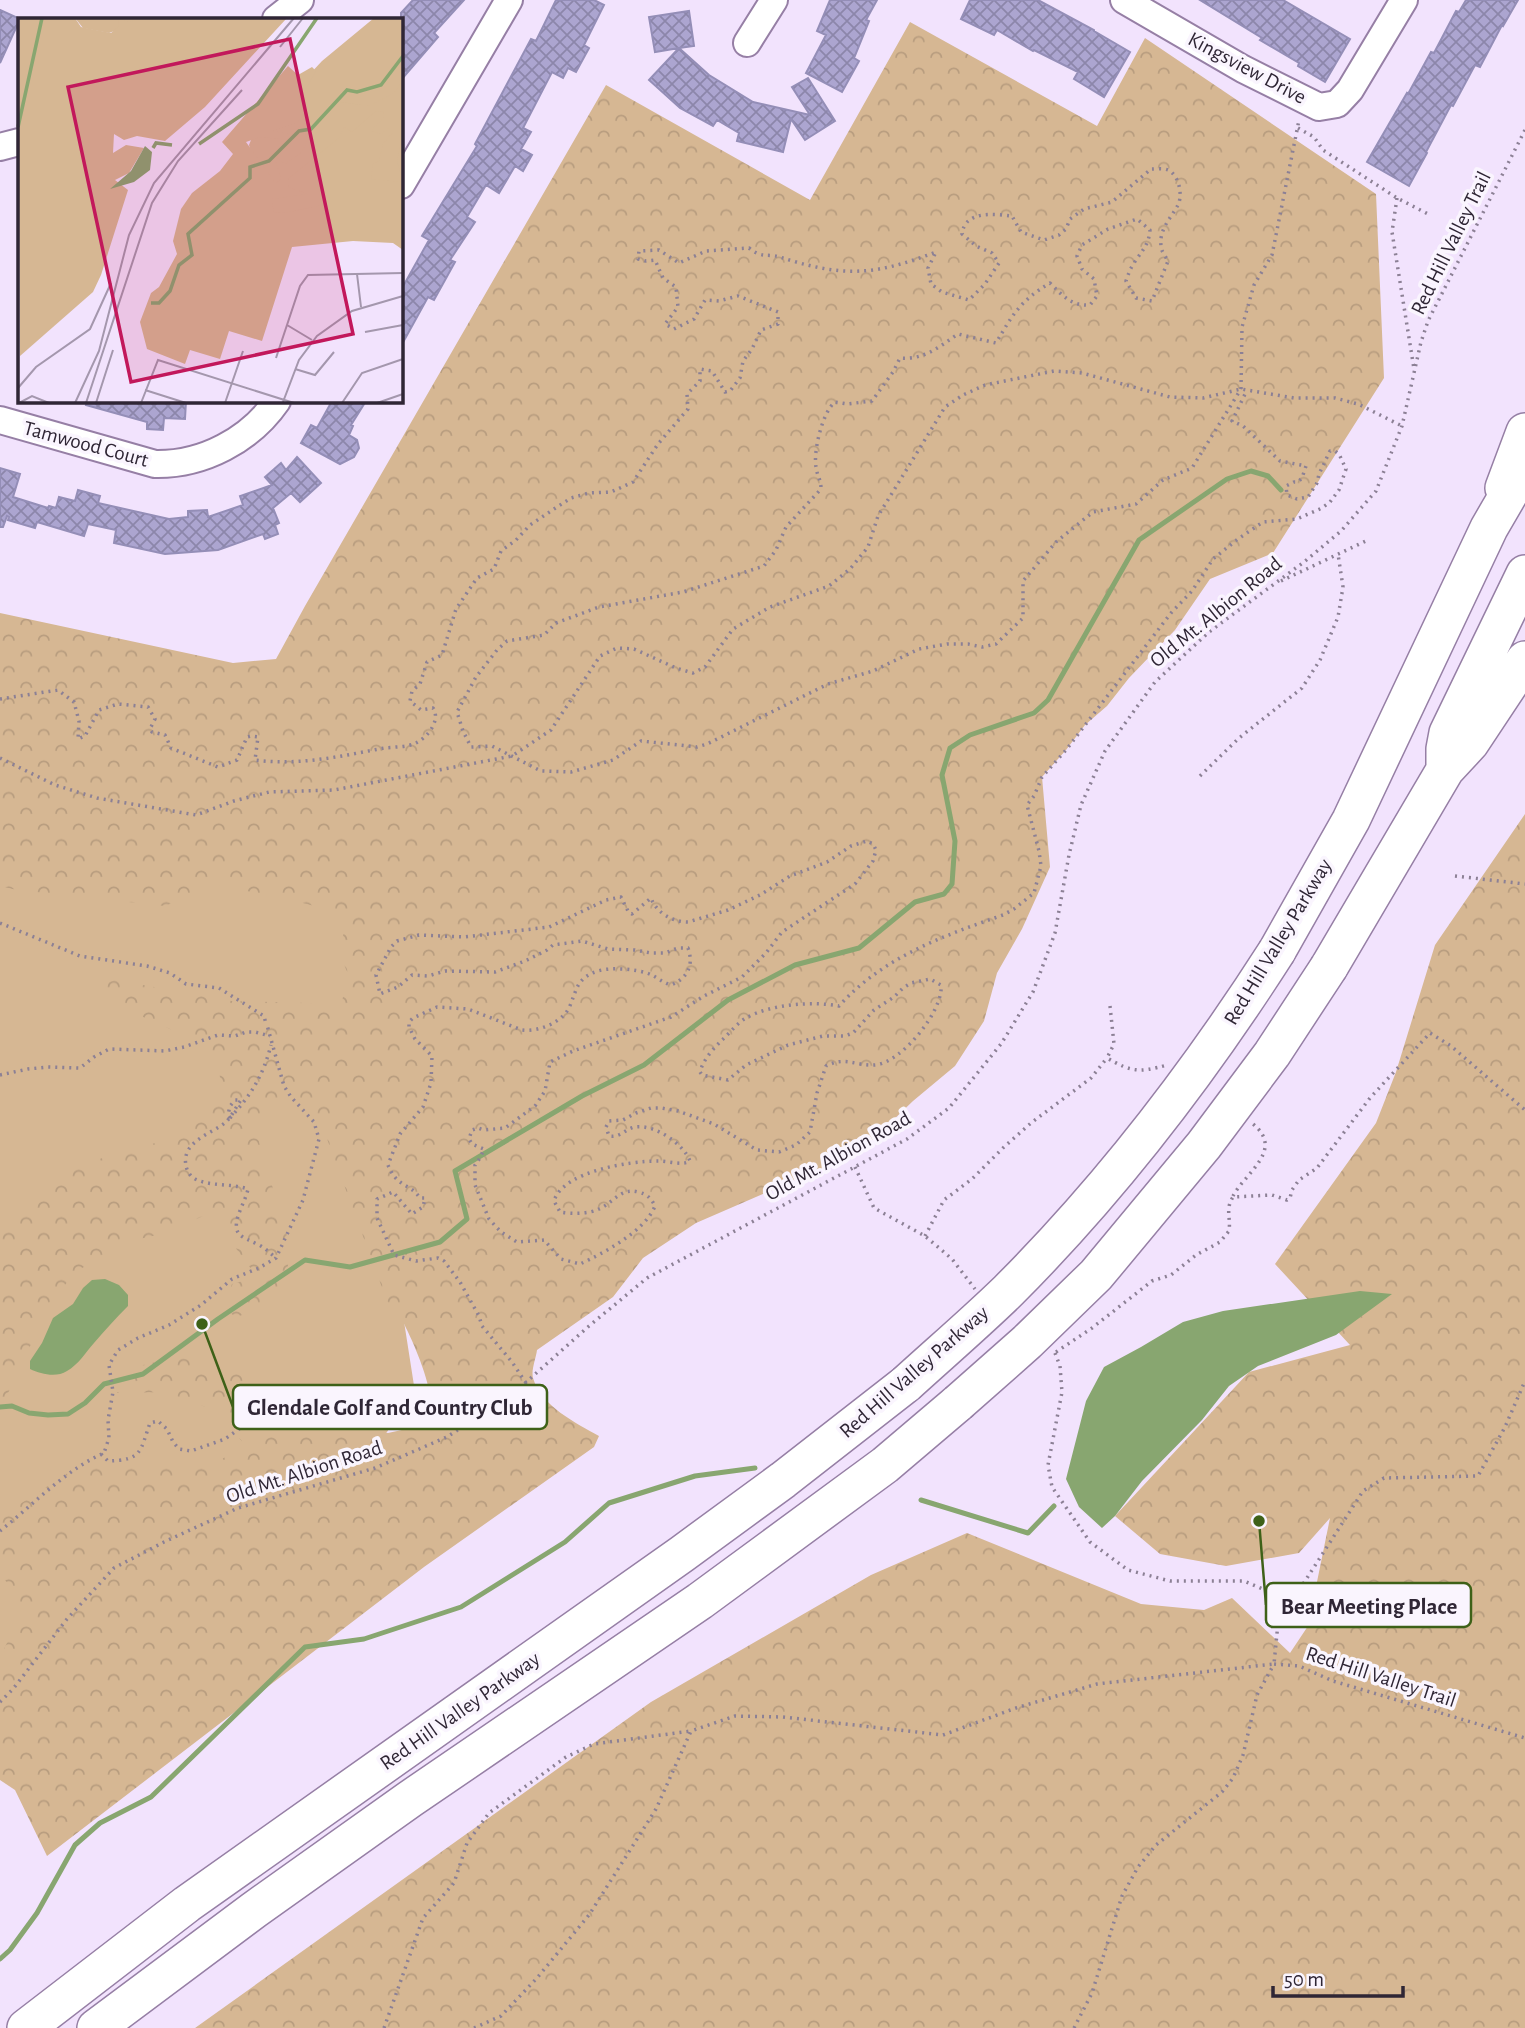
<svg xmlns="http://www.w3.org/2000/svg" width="1525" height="2028" font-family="'Alegreya Sans',sans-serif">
<defs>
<pattern id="forest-crowns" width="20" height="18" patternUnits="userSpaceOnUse" patternTransform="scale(1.75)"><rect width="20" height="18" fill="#d6b793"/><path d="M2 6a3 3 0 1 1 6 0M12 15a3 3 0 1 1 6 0" fill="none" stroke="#b89d7f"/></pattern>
<pattern id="building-cross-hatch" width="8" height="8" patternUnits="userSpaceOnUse" patternTransform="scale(1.75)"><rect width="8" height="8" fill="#aca5d0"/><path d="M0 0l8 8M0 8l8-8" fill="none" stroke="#8c86aa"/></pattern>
</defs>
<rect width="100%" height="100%" fill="#f2e3fd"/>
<path fill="#d6b793" d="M0 863 377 899V1148L415 1392 375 1449 0 1681Z"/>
<path fill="url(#forest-crowns)" d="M910 22 1097 126 1145 38 1376 194 1384 378 1273 553 1210 579 1175 630 1129 678 1107 706 1085 725 1066 750 1042 777 1050 867 1022 929 997 973 984 1021 955 1066 913 1101 860 1152 696 1223 643 1258 613 1297 537 1350C536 1358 531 1370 533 1378 541 1406 576 1423 599 1436L594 1447 424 1567 47 1856 15 1790 0 1780V1657L19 1619 17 1593 0 1575V1517L74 1469 168 1460 218 1461 246 1446 216 1411 166 1392 117 1393 143 1365 178 1357 243 1374 333 1426 388 1433 429 1424C439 1402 417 1350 406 1328 402 1318 394 1310 387 1301L319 1117 296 1100 267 1103 255 1128 290 1246 286 1285 273 1305 236 1317 223 1308 232 1284 257 1277 210 1213 165 1233 127 1242 77 1271 44 1309 20 1373 0 1406V1221L62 1172 117 1153 163 1141 205 1116 220 1078 218 1059 201 1043 101 998 95 987 115 980 232 1001 341 1004 349 976 339 953 348 915 284 898 215 885 165 906 17 890 0 886V613L233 663 276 659 305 606 606 85 810 200Z
M1525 814V2028H195L651 1702 871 1575 967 1533 1141 1604 1204 1610 1232 1598 1290 1653 1308 1626 1330 1518 1299 1553 1226 1566 1160 1554 1115 1516 1249 1372 1350 1345 1275 1264 1376 1123 1396 1072 1435 945Z"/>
<path fill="#88a670" d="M105 1279 119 1285 128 1295V1306C116 1318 105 1330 94 1343 86 1352 78 1365 67 1371 56 1378 41 1374 30 1369V1361L42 1343 53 1318 73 1304 83 1288 92 1280Z
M1360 1291 1392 1294 1336 1335 1258 1366 1229 1386 1202 1420 1142 1481 1115 1516 1102 1528 1079 1507 1066 1479 1086 1401 1104 1367 1141 1347 1183 1322 1223 1311Z"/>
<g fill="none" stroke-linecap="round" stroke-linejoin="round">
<path stroke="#88a670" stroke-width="5" d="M0 1407 12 1406 29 1413 48 1415 68 1414 85 1403 104 1384 143 1374 218 1319 305 1260 350 1267 440 1242 467 1219 455 1171 582 1096 644 1065 728 1000 795 965 859 948 915 902 944 894 952 884 955 841 942 775 950 748 970 735 1034 713 1048 700 1139 540 1227 479 1251 471 1268 476 1281 490
M921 1500 1028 1533 1054 1506
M0 1959 10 1950 37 1913 75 1845 100 1823 151 1797 305 1647 364 1639 461 1607 565 1542 609 1503 695 1476 755 1468"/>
</g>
<path fill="url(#building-cross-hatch)" stroke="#948eb7" stroke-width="2" d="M413 0H464L434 33 438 37 401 80V13Z
M556 0H594L604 5 584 45 589 48 576 72 568 68 563 78 552 72 523 128 531 132 521 149 532 155 523 171 515 166 499 193 486 185 467 217 475 222 450 260 455 262 434 300 428 297 401 346V290L429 240 422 236 477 146 475 144 531 39 536 41Z
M830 0H877L866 20 869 21 854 58 859 61 842 92 806 73 826 35 817 31Z
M970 0H1038L1094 30V31L1130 52 1104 97 1074 79 1078 72 1034 50 1033 51 997 30 994 35 961 19Z
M1200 0H1283L1350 39 1325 82 1298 66 1299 63 1260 40 1262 38Z
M1466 0H1518L1503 26 1502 25 1480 67 1475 65 1453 106 1451 105 1426 152 1427 153 1409 186 1367 162 1407 93 1408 94 1431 52 1434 53 1456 11 1459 12Z
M0 10 20 19 0 63Z
M689 11 694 46 679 48 709 75 753 102 810 115 792 87 808 78 835 121 805 140 791 119 783 152 737 141 739 133 717 120 713 126 680 108 649 80 679 48 655 52 649 17Z
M87 401H186L185 419 164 418 163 430 147 429V422L86 405Z
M332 401H366L351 425 353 426 349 435 357 440 359 448 354 457 340 464 301 443 311 425 317 428Z
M297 457 321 483 300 502 291 493 273 508 279 523 275 525 278 534 265 539 263 534 218 550 165 554 114 543 116 530 88 524 84 536 37 522 35 528 8 520 9 517 7 516 3 527H0V468L20 474 13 497 48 508 49 506 56 508 59 497 75 501 78 490 100 496 98 503 169 519 188 517V511L207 510 208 517 243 505 240 496 272 485 265 477 281 463 286 470Z"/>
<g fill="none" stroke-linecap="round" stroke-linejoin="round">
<g stroke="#967fa5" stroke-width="30">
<path id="minor" d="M1124 0 1243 69 1319 107 1337 104 1350 90 1404 0
M276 19 300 0
M747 43 774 0
M0 147 19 142
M401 185 509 0
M0 420 155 464C203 465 250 440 277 401"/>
</g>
<g stroke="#967fa5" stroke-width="40">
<path id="highway" d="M1504 488 1525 432
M1445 770 1470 743 1525 660
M1277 951 1351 820 1489 528 1525 466
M1329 967 1445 770V749L1448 733 1525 574
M26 2028 187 1904 682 1554 783 1480 906 1384
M96 2028 254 1910 410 1799 700 1601 885 1465 958 1403"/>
</g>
<path stroke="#8c8095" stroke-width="3.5" stroke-dasharray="2 5" stroke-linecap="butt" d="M1298 128 1314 137 1323 150 1397 198 1428 214
M1397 198 1392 232 1414 369
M1241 389 1242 327 1254 285 1272 255 1299 120
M1281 581 1368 540
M0 699 58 690 74 702 79 721 78 739 85 736 99 710 118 704 148 707 155 719 150 729 152 732 165 735 171 748 218 767 237 760 247 737 251 736 258 737 255 760C299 766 342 756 384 748 394 747 408 747 416 743 428 737 441 720 433 708L421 710 410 701 412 691 420 684 427 662 442 655 456 609 477 578 494 569 501 551 516 540 530 525 557 507 571 498 589 493 611 492 633 482 658 444 688 409 687 394 700 381V369L712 371 725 392 730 391 740 378 743 361 752 349 761 330 778 324V312L738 296 719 301 705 300 694 319 674 329 665 324 678 307 676 287 663 278 655 260 646 261 638 259 639 251 659 250 679 263 706 251 749 248C763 259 766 253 780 257 804 265 835 273 861 271 886 270 912 261 936 252L928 268 931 284 942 292 969 300 985 284 999 263 992 253 976 246 962 234C965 210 994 214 1012 216L1021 232 1044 240 1059 235 1066 229 1070 219 1084 209 1112 202 1151 169C1156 169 1163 168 1168 170 1179 175 1183 195 1178 205 1171 218 1159 229 1161 246 1161 251 1166 257 1168 261L1152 301 1136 298 1126 281C1128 275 1130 269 1134 263 1141 252 1149 245 1150 230L1137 219 1108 229 1082 245 1077 256 1082 269 1094 279 1097 296 1090 305C1071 306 1063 296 1050 283 1020 301 1013 314 996 343L958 334C939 347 924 360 900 358L893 372 872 401 847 404 835 402C823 411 813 451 816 467 817 476 821 479 821 489L786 527 776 550 764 566 683 592 599 607 556 623 544 635 507 641 497 650 476 677 457 712 463 731 471 747 492 746 541 771 571 772 613 760 641 741 697 747 707 744 828 684 873 671 919 649 947 644H968L982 647 996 644 1023 618V581L1056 542 1093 512 1136 504 1163 480 1192 468 1241 389
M0 758 55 785 97 798 196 815 234 801 269 792 334 790 512 756 551 730 600 656 617 648 634 649 676 668 693 673 705 667 733 629 770 607 829 586 850 569 868 547 878 516 945 407 963 395 985 385 1054 371 1082 373 1170 397 1203 398 1241 389 1294 398H1335L1358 404 1402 426
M1200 776 1239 738 1302 688 1320 660 1338 617 1343 587 1338 554
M1455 876 1525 884
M0 923 80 956 147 966 170 973 186 984 219 988 264 1016 266 1024
M1110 1006 1114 1044 1107 1058C1132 1072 1138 1073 1167 1065
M0 1075 28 1069 48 1067 80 1068 94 1057 109 1049 165 1051 184 1047 218 1035 235 1036 246 1032H255L270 1036
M230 1118C251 1095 263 1076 271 1045
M230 1118 228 1115 230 1106 235 1100H241C236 1107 232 1116 226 1122 212 1134 181 1141 186 1166 187 1171 190 1176 195 1179 212 1187 231 1183 248 1189 246 1198 241 1207 238 1216 232 1236 243 1237 257 1244 264 1247 270 1253 276 1258
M855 1167 874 1208 925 1236 952 1259 975 1289
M1233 1196C1245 1173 1285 1150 1253 1124
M925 1236 944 1200 972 1179 1004 1147 1031 1123 1091 1078 1107 1058
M1056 1352 1092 1328 1152 1281 1171 1275 1196 1255 1220 1242 1229 1231C1231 1218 1225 1209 1233 1197L1272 1195 1287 1200 1290 1198 1292 1190 1299 1180 1317 1168 1370 1098 1430 1033 1451 1046 1525 1110
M1055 1353 1060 1366 1062 1392 1048 1465 1052 1487 1090 1542 1128 1570 1170 1581H1244L1272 1593 1278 1623 1363 1491 1384 1478 1478 1476 1505 1427 1525 1381
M526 1383 512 1362 482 1326 479 1316 460 1282 444 1261 438 1258 416 1261 394 1255 377 1218V1199L393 1192 412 1214 423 1207 425 1198H420C410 1183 397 1188 388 1165L400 1134 423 1107 431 1083 432 1056 415 1039 409 1027V1022L413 1018 437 1007 468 1009 522 1030C538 1032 561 1023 569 1008 577 990 576 978 598 971 611 967 634 969 647 973 656 976 661 982 671 985 688 978 694 965 688 948H678L665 953H651L635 950 608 949 582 941 553 945 547 950 525 961 495 972 445 971 428 976 412 975 398 987 380 994 376 975 391 947 397 941 419 935 464 937 549 927 606 900 621 897 628 911 632 914 651 898C656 912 672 922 688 922L728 910 760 895 790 876 827 862 851 846 867 841 873 844 876 850 873 861 855 884 782 932 766 953 742 977 704 996 671 1017 573 1051 550 1062 545 1091 535 1106 505 1128 484 1130 478 1128 472 1130 469 1139 472 1144 484 1149 480 1158 475 1165V1185L489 1219 501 1232 517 1242 544 1240 561 1259 580 1264C604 1253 645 1231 655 1206 651 1198 647 1194 638 1192 621 1187 613 1203 599 1209 589 1214 571 1214 560 1212L554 1201C563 1171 630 1161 658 1161 669 1161 682 1166 690 1161 683 1143 654 1124 635 1127 625 1129 620 1138 609 1136L606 1127 609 1121 623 1120 636 1113 651 1108H661L678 1111 714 1124 757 1150 779 1152 796 1145 810 1132 817 1093 826 1066C846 1056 855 1066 874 1065 901 1064 944 1010 941 985L930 979 911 983 903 988 894 997 874 1010 853 1033 845 1036H823L788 1045 746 1065 728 1080 702 1075 700 1072C703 1060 713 1049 722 1040 730 1033 737 1023 746 1018 771 1004 812 1001 839 1006 883 957 943 936 1003 915L1014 909 1034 893 1041 866 1039 851 1027 805 1034 796 1042 777 1066 750 1171 613 1192 591 1213 559 1238 539 1263 522 1297 519 1322 508 1330 502 1339 490 1346 469 1339 454 1335 451H1330L1319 474 1317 483 1308 497 1297 499 1287 495 1286 486 1294 482H1298L1302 478 1306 466 1280 461 1243 426 1232 421 1247 390
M101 1454 108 1461C143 1460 140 1451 150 1423L158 1421 167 1429 173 1442 179 1449 191 1451 225 1439 239 1429 247 1417 260 1411 278 1409
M0 1531C33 1505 65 1470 104 1453L109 1438 108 1420 113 1392 109 1365 118 1350 138 1338 169 1325 201 1305 232 1279 259 1268 276 1258 303 1200 319 1139 314 1122 291 1097 284 1086 267 1025
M0 1702 13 1689 67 1619 114 1568 164 1542 238 1508 375 1468 447 1437 514 1393 589 1326 647 1278 907 1139 949 1108 1001 1044 1033 992 1055 933 1069 855 1081 805 1105 751 1155 682 1209 632 1304 562 1341 531 1376 491 1402 426 1421 342 1428 321 1525 130
M384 2028 423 1918 454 1883 467 1843 489 1813 566 1757 594 1744 691 1731
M474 2028 501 2016 537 1978 589 1915 656 1809 691 1731 735 1716 783 1717 943 1735 1016 1708 1097 1684 1274 1664 1278 1623
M1074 2028 1092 1993 1122 1896 1138 1867 1156 1845 1222 1792 1233 1778 1243 1755 1257 1695 1274 1664 1299 1666 1333 1681 1525 1738"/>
<use href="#minor" stroke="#fff" stroke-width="26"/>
<use href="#highway" stroke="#fff" stroke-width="37"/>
<g stroke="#967fa5" stroke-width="40" stroke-linecap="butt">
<path id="highway-bridge" d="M906 1384C940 1353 975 1323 1008 1291 1111 1188 1199 1073 1277 951
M958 1403 1027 1342 1096 1275 1204 1145 1272 1054 1329 967"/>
</g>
<use href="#highway-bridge" stroke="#fff" stroke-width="37"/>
</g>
<g text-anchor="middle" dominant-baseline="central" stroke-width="7" stroke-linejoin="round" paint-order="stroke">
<g font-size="21" fill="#2f2635" stroke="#faf5fe">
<text transform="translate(1247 68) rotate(28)">Kingsview Drive</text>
<text transform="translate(1451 243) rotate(-64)">Red Hill Valley Trail</text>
<text transform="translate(86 444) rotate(15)">Tamwood Court</text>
<text transform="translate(1216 612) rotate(-39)">Old Mt. Albion Road</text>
<text transform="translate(1278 942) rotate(-59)">Red Hill Valley Parkway</text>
<text transform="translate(838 1156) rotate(-29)">Old Mt. Albion Road</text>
<text transform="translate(914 1372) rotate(-41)">Red Hill Valley Parkway</text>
<text transform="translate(304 1472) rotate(-18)">Old Mt. Albion Road</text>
<text transform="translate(1381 1677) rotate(18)">Red Hill Valley Trail</text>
<text transform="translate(460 1711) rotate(-35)">Red Hill Valley Parkway</text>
</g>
</g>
<g transform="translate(18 18)">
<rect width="385" height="385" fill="#f2e3fd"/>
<path d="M57 0H131L91 15 65 10ZM356 0H385V189L327 187 279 197H252L231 127 235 117 304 43Z" fill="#d6b793"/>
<path d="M0 0H57L63 9 93 15 101 8 100 0 112 4 122 0 268 1 187 89 147 123 119 118 106 122 96 116 95 135 108 127 126 130 111 155 97 162 110 172 83 257 75 274 2 338ZM270 48 280 57 294 49 298 53 282 81 290 93 279 105 255 113 275 117 272 122 242 119 228 124 258 166 263 160 255 135 262 133 258 139 267 146 284 134 298 103 323 84 351 88 376 75 385 62V114L379 143 385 164 353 161 355 146 361 143 365 126 375 114 371 110 363 116 353 113 365 100 366 94 358 93 334 114 326 109 321 120 271 160 270 169 290 176 254 181V185L256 194 266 195 305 187H385V232L375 225 335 223 274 229 244 323 211 313 202 341 172 332 167 346 129 331 122 304 133 275 141 269 159 236 155 223 163 191 174 175 202 153 215 136 204 124Z" fill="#d6b793"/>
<path d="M127 128 134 134 132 152 116 164 92 171 113 153Z" fill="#88a670"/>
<path fill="none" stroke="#88a670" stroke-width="3.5" d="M0 109 24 0M181 126 240 86 299 0M135 130 138 125 154 127M133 285H141L152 273 161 247 174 237 170 216 232 160V149L251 143 281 113 293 111 329 72 339 74 363 67 385 38"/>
<path fill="none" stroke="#a497ad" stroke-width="2" d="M262 29 285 0M339 256 343 289M269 307 294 322M347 314 385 307M258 340 282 268 290 257 385 255M277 351 297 357 316 334M0 370 18 349 72 311 93 265M127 372 168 385M265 384 281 342 299 318 334 293 385 278M1 385 14 378 31 385M57 385 81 333 111 217 136 165 276 0M68 385 134 185 160 143 224 72M78 385 95 332M123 385 140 342 276 385M207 385 225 333M324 385 344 355 385 341M359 385 385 376"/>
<path fill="#c2185b" fill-opacity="0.15" stroke="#c2185b" stroke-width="3.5" d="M272 21 335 316 113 364 50 69Z"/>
<rect width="385" height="385" fill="none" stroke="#2f2635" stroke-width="3.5"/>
</g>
<path fill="none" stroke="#3e6118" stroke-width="2.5" d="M202 1324L233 1407M1259 1521L1266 1605"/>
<g fill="#3e6118" stroke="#faf5fe" stroke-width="2.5">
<circle cx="202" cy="1324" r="7"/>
<circle cx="1259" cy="1521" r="7"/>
</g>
<g fill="#faf5fe" stroke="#3e6118" stroke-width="2.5">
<rect x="233" y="1385" width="314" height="44" rx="7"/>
<rect x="1266" y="1583" width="205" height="44" rx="7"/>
</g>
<g font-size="23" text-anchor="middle" font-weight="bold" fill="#2f2635">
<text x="390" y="1415">Glendale Golf and Country Club</text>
<text x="1369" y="1614">Bear Meeting Place</text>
</g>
<path d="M1273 1986v10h130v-10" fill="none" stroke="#2f2635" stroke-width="3.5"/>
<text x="1284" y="1986" font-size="21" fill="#2f2635" stroke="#faf5fe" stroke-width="5" paint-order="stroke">50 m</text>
</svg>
